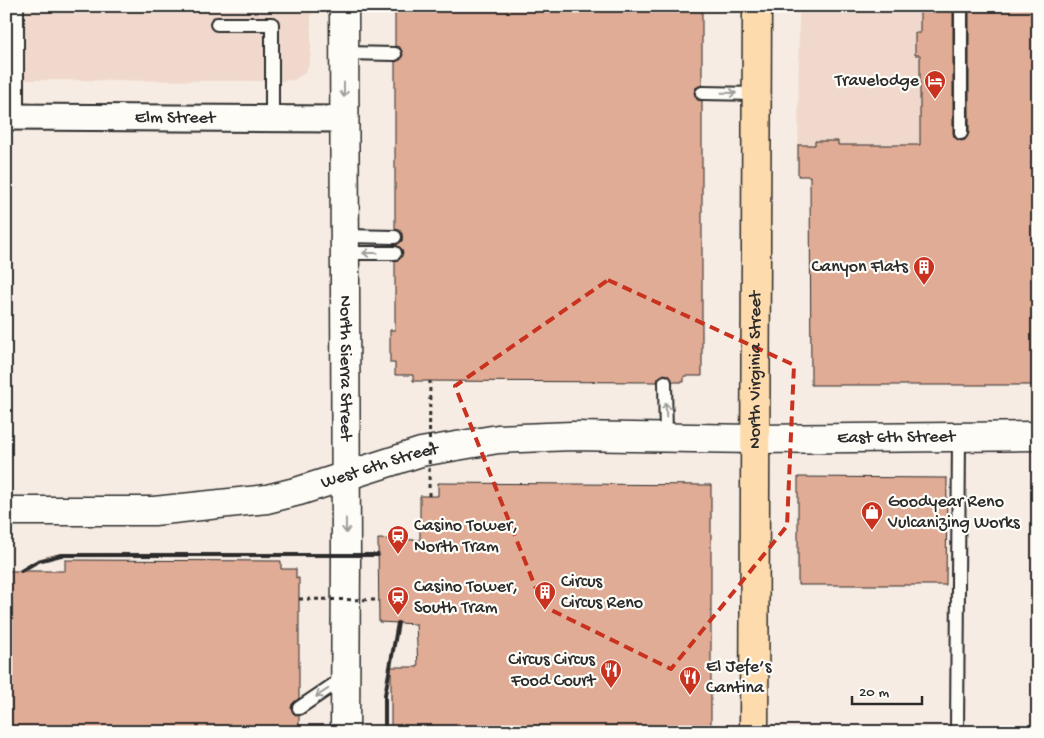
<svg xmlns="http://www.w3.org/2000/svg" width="1044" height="738" font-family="'Gochi Hand',sans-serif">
<rect width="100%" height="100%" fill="#f7ece3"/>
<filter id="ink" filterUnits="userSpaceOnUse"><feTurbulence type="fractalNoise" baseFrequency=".02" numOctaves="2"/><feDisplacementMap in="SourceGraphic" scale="10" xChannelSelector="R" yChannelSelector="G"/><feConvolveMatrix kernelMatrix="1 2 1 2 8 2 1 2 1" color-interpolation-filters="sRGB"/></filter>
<g filter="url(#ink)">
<path fill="#f0d9cc" d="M6 6H311V52L309 65 305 73 294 80 280 81 6 80Z
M799 6H949L950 176H798Z"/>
<path fill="#e1ac95" stroke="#2b2b2b" d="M395 6H702V85L695 88 694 93 697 100 702 101V376H684V382H673L669 375 664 374 658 378 657 382 413 381V375H395V363H390V330H395V261L399 260 403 253 402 249 396 245 402 241V234L400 230 395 229V62L402 59 403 54 400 47 395 46Z
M920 6H953V133L954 137 961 141 965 140 969 133V6H1038V385H811L810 176H798V145H815V141H838V145H920V55H915V33H920Z
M798 477 947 478 946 585H798Z
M438 483 711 485V732H391V667H418L416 624 379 622 378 539 420 540V496H438Z
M65 560 281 561V569H296V578H299V698L292 704 291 708 293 713 299 716V732H6V571H65Z"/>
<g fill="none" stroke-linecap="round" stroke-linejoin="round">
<g stroke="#2b2b2b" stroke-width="16">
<path id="lane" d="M17 6V117
M217 24H272V119
M344 53 395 54
M702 93 756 94
M961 133V6
M345 236 395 237
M345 253H395
M665 382 666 438
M299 708 345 677
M957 732 959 436"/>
</g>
<g stroke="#2b2b2b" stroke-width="29">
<g id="street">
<path id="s1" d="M6 117 344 119"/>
</g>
</g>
<g stroke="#2b2b2b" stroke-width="31">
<g id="secondary">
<path id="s2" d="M344 6 346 558 345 732"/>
<path id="s3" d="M6 511H154L267 499 299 491 421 452 498 439 572 436 754 439 1038 436"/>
</g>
</g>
<g stroke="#2b2b2b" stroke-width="31">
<g id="primary">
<path id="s4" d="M754 732 757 6"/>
</g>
</g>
<use href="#lane" stroke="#fdfcf7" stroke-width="12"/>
<use href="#street" stroke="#fdfcf7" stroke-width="25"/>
<use href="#secondary" stroke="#fdfcf7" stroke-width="28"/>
<use href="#primary" stroke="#fedbac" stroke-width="28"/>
<path stroke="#2b2b2b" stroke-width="4" d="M21 571 38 561 61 555H378
M385 732V695L398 623"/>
<path stroke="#2b2b2b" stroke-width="3" stroke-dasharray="4 4" stroke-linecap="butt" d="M429 496 430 381
M299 599 378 600"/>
</g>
<defs><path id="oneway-shaft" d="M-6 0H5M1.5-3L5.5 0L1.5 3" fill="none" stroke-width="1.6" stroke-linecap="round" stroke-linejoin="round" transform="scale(1.25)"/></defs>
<g stroke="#9e9e9b">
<use href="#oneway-shaft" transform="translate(344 90) rotate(90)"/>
<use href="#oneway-shaft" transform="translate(729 93) rotate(1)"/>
<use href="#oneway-shaft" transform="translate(370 253) rotate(180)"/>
<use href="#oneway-shaft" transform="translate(666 410) rotate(-92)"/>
<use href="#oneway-shaft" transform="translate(346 526) rotate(89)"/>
<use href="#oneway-shaft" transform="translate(322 693) rotate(147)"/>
</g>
</g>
<path fill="none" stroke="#c8321e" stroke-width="4" stroke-dasharray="10 6" stroke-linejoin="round" d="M608 280 794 365 787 526 671 669 543 606 455 386Z"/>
<defs>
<g id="hotel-pin" transform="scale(1.125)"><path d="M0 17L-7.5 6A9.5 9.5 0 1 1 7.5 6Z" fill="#c8321e" stroke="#fdfcf7"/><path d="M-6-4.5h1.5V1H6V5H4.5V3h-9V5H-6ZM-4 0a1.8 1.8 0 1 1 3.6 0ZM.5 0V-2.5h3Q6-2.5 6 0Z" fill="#fff"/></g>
<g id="building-pin" transform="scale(1.125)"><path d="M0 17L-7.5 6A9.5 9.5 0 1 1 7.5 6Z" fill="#c8321e" stroke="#fdfcf7"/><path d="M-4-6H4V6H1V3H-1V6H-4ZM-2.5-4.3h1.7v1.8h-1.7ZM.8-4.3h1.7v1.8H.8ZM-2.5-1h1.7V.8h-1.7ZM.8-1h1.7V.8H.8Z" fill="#fff"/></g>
<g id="shop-pin" transform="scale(1.125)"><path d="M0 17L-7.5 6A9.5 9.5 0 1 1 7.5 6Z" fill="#c8321e" stroke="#fdfcf7"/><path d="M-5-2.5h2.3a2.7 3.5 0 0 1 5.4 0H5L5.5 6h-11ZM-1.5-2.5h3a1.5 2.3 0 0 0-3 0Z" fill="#fff"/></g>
<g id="station-pin" transform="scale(1.125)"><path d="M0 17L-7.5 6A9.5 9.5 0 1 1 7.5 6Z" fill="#c8321e" stroke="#fdfcf7"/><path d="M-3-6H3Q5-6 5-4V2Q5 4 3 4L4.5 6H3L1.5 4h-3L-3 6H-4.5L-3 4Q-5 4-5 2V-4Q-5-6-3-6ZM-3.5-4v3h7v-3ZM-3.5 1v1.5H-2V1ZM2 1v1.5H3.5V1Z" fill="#fff"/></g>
<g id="restaurant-pin" transform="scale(1.125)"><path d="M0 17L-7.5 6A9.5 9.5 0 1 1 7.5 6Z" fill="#c8321e" stroke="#fdfcf7"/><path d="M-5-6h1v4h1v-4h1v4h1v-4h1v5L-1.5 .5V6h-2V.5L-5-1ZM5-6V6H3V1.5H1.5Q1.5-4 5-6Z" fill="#fff"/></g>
</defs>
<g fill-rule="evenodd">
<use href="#hotel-pin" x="935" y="81"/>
<use href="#building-pin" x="924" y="267"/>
<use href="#shop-pin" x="872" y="512"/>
<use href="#station-pin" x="398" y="536"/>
<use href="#building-pin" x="545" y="592"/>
<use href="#station-pin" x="398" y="597"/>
<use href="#restaurant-pin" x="611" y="670"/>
<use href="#restaurant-pin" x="690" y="677"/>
</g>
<g text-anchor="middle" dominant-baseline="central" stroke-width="4.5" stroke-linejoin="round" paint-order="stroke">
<g font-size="18" fill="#2b2b2b" stroke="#fdfcf7" text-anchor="start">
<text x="919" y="81" text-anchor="end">Travelodge</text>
<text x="908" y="267" text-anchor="end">Canyon Flats</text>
<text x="888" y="502">Goodyear Reno<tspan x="888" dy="21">Vulcanizing Works</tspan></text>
<text x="414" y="526">Casino Tower,<tspan x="414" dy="21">North Tram</tspan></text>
<text x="561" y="582">Circus<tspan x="561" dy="21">Circus Reno</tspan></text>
<text x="414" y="587">Casino Tower,<tspan x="414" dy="21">South Tram</tspan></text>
<text x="595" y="660" text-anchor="end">Circus Circus<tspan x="595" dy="21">Food Court</tspan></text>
<text x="706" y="667">El Jefe’s<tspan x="706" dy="21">Cantina</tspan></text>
</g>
<g font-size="18" fill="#2b2b2b" stroke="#fdfcf7">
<text stroke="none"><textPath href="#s1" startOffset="169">Elm Street</textPath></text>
<text stroke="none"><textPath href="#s2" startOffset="362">North Sierra Street</textPath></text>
<text stroke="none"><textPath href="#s4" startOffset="362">North Virginia Street</textPath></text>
<text stroke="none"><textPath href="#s3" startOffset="899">East 6th Street</textPath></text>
<text stroke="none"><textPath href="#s3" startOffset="379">West 6th Street</textPath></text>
</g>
</g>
<rect width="1044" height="738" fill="none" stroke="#fdfcf7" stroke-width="25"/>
<rect x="12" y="12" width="1019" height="713" fill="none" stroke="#2b2b2b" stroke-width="2" filter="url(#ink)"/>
<path d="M852 696v8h70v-8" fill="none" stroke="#2b2b2b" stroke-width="2.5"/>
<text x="859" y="696" font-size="15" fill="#2b2b2b" stroke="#fdfcf7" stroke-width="4" paint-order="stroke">20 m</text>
</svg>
